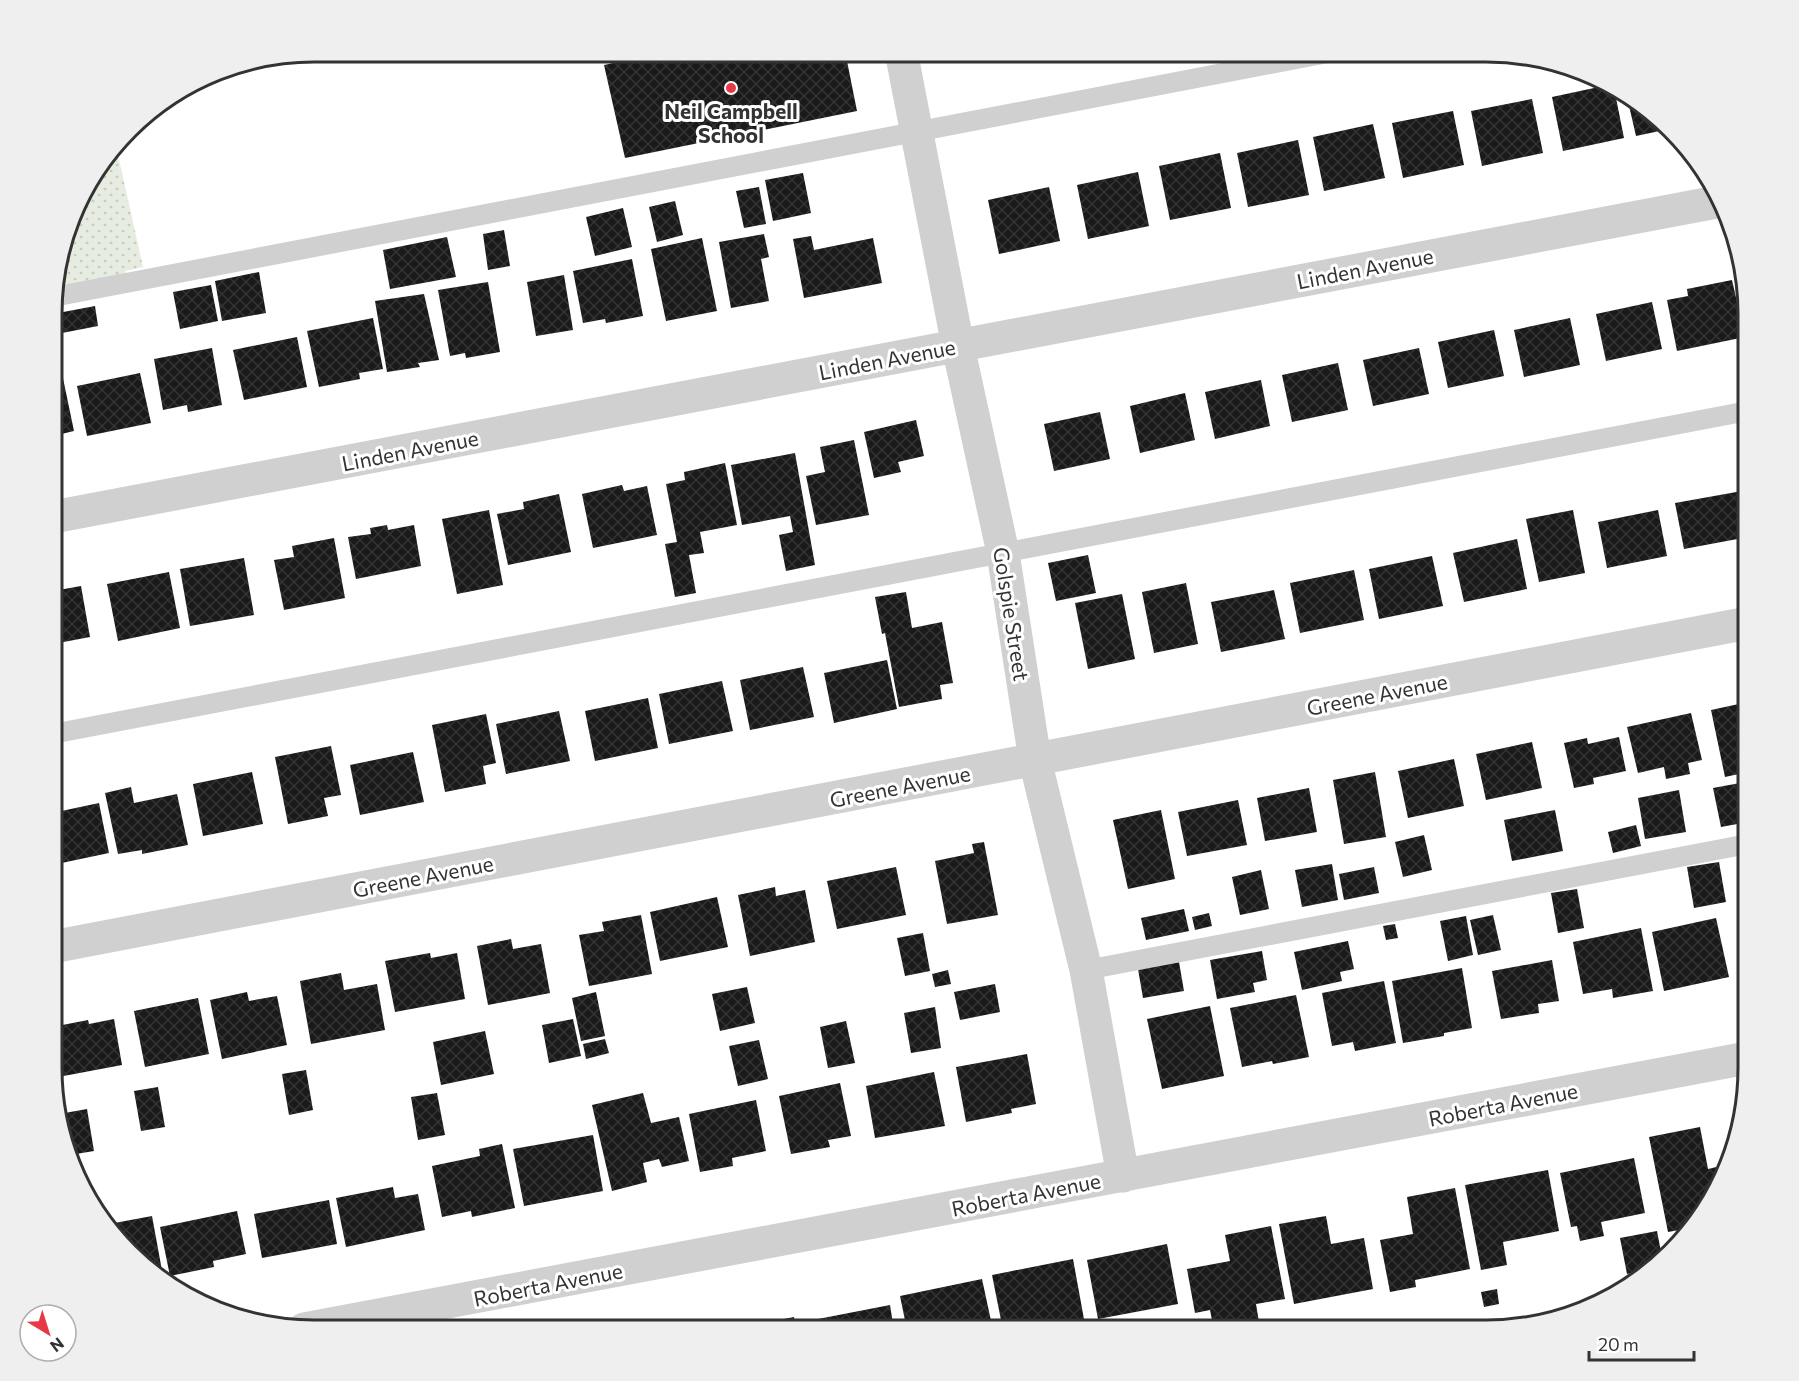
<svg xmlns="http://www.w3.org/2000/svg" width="1799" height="1381" font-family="Commissioner,sans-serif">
<defs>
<pattern id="grass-tufts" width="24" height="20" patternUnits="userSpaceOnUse" patternTransform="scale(1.5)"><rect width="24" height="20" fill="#e6ecdf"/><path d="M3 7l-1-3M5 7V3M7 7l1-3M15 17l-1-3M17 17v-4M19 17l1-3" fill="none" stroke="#c6cbc0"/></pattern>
<pattern id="park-dots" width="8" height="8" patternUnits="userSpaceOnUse" patternTransform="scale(1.5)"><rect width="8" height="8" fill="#e6ecdf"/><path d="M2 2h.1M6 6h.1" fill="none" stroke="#c6cbc0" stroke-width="1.8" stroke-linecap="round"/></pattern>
<pattern id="building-cross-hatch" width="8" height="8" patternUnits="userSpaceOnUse" patternTransform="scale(1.5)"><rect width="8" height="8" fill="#1a1a1a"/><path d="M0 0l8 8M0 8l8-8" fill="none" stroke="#333"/></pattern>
</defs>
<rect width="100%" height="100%" fill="#fff"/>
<path fill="url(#grass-tufts)" d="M1603 1302 1486 1330H1454Z"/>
<path fill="url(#park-dots)" d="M116 146 143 267 125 271 127 280 53 295V279L86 182Z"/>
<path fill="url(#building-cross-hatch)" d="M667 51H845L857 111 625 158 604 65Z
M1608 85 1614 88 1624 138 1563 151 1552 97Z
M1627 97 1658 116 1669 129 1636 136Z
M1532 99 1543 153 1482 166 1471 111Z
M1453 111 1464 165 1403 178 1392 123Z
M1373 124 1385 178 1324 191 1313 137Z
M1298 140 1309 195 1248 207 1237 153Z
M1220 153 1231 208 1170 220 1159 166Z
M1138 172 1149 226 1088 239 1077 185Z
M803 173 811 213 773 221 765 180Z
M759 187 766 224 744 228 736 191Z
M1049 187 1060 241 999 254 988 200Z
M675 201 683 235 657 242 649 207Z
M623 208 632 247 595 256 586 217Z
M504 230 510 266 488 270 483 234Z
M764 234 769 257 761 259 769 301 731 308 719 242Z
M811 236 814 250 873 238 882 283 804 298 793 239Z
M447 237 456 277 390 289 383 250Z
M702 238 717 311 666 321 651 249Z
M632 259 643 316 606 323 605 319 583 323 573 271Z
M259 272 266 313 222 321 215 281Z
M564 275 573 330 536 336 527 282Z
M1732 280 1745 337 1677 351 1667 300 1688 296 1687 289Z
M488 282 500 352 466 358 465 353 450 356 438 290Z
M211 285 218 321 180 329 173 292Z
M424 294 439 360 418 363 420 367 387 372 375 301Z
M1652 302 1662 349 1606 361 1596 314Z
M95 306 98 326 62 333 58 313Z
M53 315H55L59 337 53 339Z
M373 318 383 369 359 373 360 379 319 387 307 331Z
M1570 318 1580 365 1524 377 1514 330Z
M1494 330 1504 376 1448 388 1438 342Z
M297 337 307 387 244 400 233 350Z
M212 348 222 405 188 412 187 405 163 410 154 359Z
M1419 348 1429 394 1373 406 1363 360Z
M59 359 74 431 53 436V360Z
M1338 363 1348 410 1292 422 1282 375Z
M140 373 151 423 87 436 77 386Z
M1261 380 1270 426 1215 439 1205 392Z
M1185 393 1195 440 1140 453 1130 406Z
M1100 412 1110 459 1054 471 1044 424Z
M916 420 924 456 898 462 901 472 874 478 864 432Z
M854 440 869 515 816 525 806 476 825 472 820 447Z
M795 453 815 565 786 571 779 535 793 532 790 516 742 525 731 465Z
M725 463 737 525 700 532 704 553 689 555 696 593 675 597 665 544 677 542 666 484 685 480 684 472Z
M622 485 624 491 647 486 657 535 593 548 582 494Z
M1742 491 1748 522V537L1684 549 1675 503Z
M559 494 571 552 508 565 497 514 524 509 523 502Z
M489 510 503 585 457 594 442 519Z
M1573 510 1585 573 1539 582 1526 519Z
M1658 510 1667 556 1607 568 1598 522Z
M387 525 388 530 414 525 421 566 356 579 348 537 371 534 370 528Z
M334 538 345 598 284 610 274 560 294 557 292 546Z
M1517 539 1527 589 1464 602 1453 553Z
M1088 555 1096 593 1056 601 1048 563Z
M1432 556 1443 606 1379 619 1369 569Z
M244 558 254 615 190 626 180 569Z
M1354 570 1364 620 1300 633 1290 583Z
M169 572 180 628 118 641 107 584Z
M1186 583 1198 644 1154 653 1142 592Z
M81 586 90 637 53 644V591Z
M1274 590 1285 639 1221 652 1211 602Z
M906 592 912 628 942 622 953 683 940 685 942 699 899 707 885 633 882 634 875 597Z
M1122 594 1135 659 1088 669 1075 603Z
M887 660 897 709 834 723 824 673Z
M803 667 814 717 750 730 740 680Z
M722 681 733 731 669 744 659 694Z
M648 698 658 748 595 761 585 711Z
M1748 702V772L1725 777 1711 710Z
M559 711 570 761 506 774 496 724Z
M1691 713 1702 760 1688 763 1690 774 1666 779 1664 767 1638 773 1627 727Z
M486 714 496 763 483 766 486 784 445 792 432 725Z
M1619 737 1626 771 1593 778 1594 784 1574 788 1564 743 1587 738 1588 744Z
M1532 742 1542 788 1486 800 1476 754Z
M331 746 341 795 324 798 328 816 288 824 275 757Z
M413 752 424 802 360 815 350 765Z
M1454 759 1464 806 1408 818 1398 771Z
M252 772 263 824 203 836 193 784Z
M1375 772 1386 837 1344 844 1333 780Z
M1740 783 1748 822 1721 827 1713 788Z
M131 787 134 803 177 794 188 845 142 854V850L118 854 105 793Z
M1309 788 1317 832 1265 841 1257 798Z
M1679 790 1686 832 1645 839 1638 798Z
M1238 800 1247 845 1187 856 1178 812Z
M99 803 109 853 52 865V813Z
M1161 810 1175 879 1128 889 1113 820Z
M1555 810 1563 851 1512 861 1504 820Z
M1636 825 1641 846 1613 853 1608 832Z
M1424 835 1432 870 1403 877 1395 842Z
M984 842 998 915 947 924 935 861 974 853 972 844Z
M1719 862 1726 902 1694 908 1687 867Z
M1332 864 1338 900 1302 907 1295 870Z
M896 867 906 915 837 929 827 881Z
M1374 867 1379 893 1344 900 1339 874Z
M1261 870 1269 909 1240 915 1232 877Z
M775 887 776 896 805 890 815 942 750 956 738 895Z
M1577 889 1584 928 1558 933 1551 893Z
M717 897 728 947 660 961 650 912Z
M1184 909 1189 931 1146 940 1141 918Z
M1209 913 1212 926 1195 930 1192 917Z
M641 915 652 974 589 986 579 935 604 931 602 922Z
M1493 915 1501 950 1478 955 1470 920Z
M1466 916 1473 955 1448 961 1440 921Z
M1716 918 1729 977 1664 991 1652 932Z
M1748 918V963H1746L1738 920Z
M1395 924 1398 938 1386 940 1383 926Z
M1641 928 1653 991 1613 998 1612 989 1583 994 1573 942Z
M923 933 930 971 905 976 897 938Z
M511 939 513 949 541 944 550 993 488 1005 477 946Z
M1348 941 1354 969 1340 972 1342 981 1302 990 1294 952Z
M1262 951 1267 980 1253 983 1255 992 1217 999 1210 960Z
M430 953 431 958 457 953 465 999 395 1012 385 961Z
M1552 960 1559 1001 1538 1004 1539 1013 1501 1019 1492 971Z
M1179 962 1184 991 1143 998 1138 969Z
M1462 968 1472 1028 1444 1033V1036L1403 1043 1392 981Z
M948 970 951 984 935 987 932 974Z
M341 973 344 990 377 984 385 1030 311 1044 300 981Z
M1384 981 1396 1043 1355 1051 1353 1042 1332 1046 1322 993Z
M995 984 1000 1012 960 1020 954 992Z
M747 987 755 1023 720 1031 712 994Z
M247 992 249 1001 277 996 287 1045 222 1059 210 1000Z
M596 992 605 1036 581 1041 572 998Z
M1296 995 1309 1057 1273 1064 1272 1061 1242 1067 1230 1008Z
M198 998 209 1054 145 1067 134 1011Z
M1210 1006 1224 1076 1162 1089 1147 1019Z
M935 1007 941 1048 911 1053 904 1013Z
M114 1019 122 1065 53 1078 52 1027 88 1020 89 1024Z
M573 1019 581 1056 549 1063 542 1025Z
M846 1021 855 1063 828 1068 820 1027Z
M485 1031 494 1074 441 1085 433 1042Z
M605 1039 609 1053 586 1059 583 1044Z
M759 1040 768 1079 738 1086 729 1046Z
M1027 1054 1036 1104 1011 1109 1012 1113 966 1122 956 1067Z
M306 1070 313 1110 289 1115 282 1074Z
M934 1072 945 1126 875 1138 866 1086Z
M840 1083 851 1136 828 1140 830 1147 791 1154 779 1096Z
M158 1087 165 1127 141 1131 134 1091Z
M437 1093 445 1135 418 1140 411 1097Z
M643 1093 651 1123 679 1117 689 1161 662 1167 659 1159 643 1163 647 1182 612 1191 592 1105Z
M756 1100 766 1151 732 1158 733 1166 700 1172 689 1114Z
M87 1109 94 1151 70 1155 59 1114Z
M1700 1127 1708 1169 1729 1164 1728 1169 1691 1228 1668 1232 1649 1137Z
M593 1135 603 1191 524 1206 513 1149Z
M502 1144 515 1208 472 1217 471 1211 442 1217 432 1166 480 1156 479 1149Z
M1634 1158 1645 1213 1601 1222 1604 1236 1580 1241 1577 1226 1571 1227 1560 1173Z
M1548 1170 1559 1231 1503 1242 1507 1265 1481 1270 1465 1185Z
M393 1187 395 1198 418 1194 425 1230 346 1247 336 1198Z
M1455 1188 1470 1269 1415 1280 1416 1287 1390 1292 1380 1240 1413 1234 1407 1197Z
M329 1200 337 1244 262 1258 254 1214Z
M237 1211 246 1254 213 1261 214 1267 170 1276 160 1227Z
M152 1216 163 1276 159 1277 141 1265 109 1224Z
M1326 1216 1331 1244 1364 1238 1373 1289 1294 1304 1279 1224Z
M1271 1226 1285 1299 1256 1304 1260 1328 1251 1330H1214L1210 1310 1195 1313 1187 1269 1230 1261 1225 1235Z
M1657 1231 1662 1257 1644 1270 1627 1274 1620 1238Z
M1167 1244 1178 1304 1098 1319 1087 1260Z
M1073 1259 1086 1330H1003L992 1275Z
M982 1279 993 1330H907L900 1296Z
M1497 1289 1499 1304 1484 1307 1481 1292Z
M890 1305 894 1330H820L818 1319Z
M794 1317 797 1330H748V1326Z"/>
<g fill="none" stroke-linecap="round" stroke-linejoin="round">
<path stroke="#d0d0d0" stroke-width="20" d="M53 297 1338 51
M52 734 1748 411
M1086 970 1748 844"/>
<path stroke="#d0d0d0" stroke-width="33" d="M901 51 958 346 1003 553 1035 760 1086 970 1123 1176
M53 517 1722 201
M52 947 1748 623
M304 1329 1747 1058"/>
</g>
<circle fill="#e63946" stroke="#fff" stroke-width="2" cx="731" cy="88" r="6"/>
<g text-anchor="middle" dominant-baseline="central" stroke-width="6" stroke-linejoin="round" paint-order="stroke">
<g font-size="21" font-weight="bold" fill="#333" stroke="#fff">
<text x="731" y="110">Neil Campbell<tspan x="731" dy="24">School</tspan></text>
</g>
<g font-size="21" fill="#333" stroke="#fff">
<text transform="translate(1365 268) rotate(-11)">Linden Avenue</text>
<text transform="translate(887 359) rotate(-11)">Linden Avenue</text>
<text transform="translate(410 450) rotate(-11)">Linden Avenue</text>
<text transform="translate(1012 614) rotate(81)">Golspie Street</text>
<text transform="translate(1377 694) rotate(-11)">Greene Avenue</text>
<text transform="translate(900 786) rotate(-11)">Greene Avenue</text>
<text transform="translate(423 876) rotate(-11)">Greene Avenue</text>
<text transform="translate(1503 1104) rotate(-11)">Roberta Avenue</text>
<text transform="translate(1026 1194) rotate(-11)">Roberta Avenue</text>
<text transform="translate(548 1284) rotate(-11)">Roberta Avenue</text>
</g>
</g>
<path d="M0 0H1799V1381H0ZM314 62H1486A252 252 0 0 1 1738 314V1068A252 252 0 0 1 1486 1320H314A252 252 0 0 1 62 1068V314A252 252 0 0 1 314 62Z" fill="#efefef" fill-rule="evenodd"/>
<path fill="none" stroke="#333" stroke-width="3" d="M314 62H1486A252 252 0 0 1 1738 314V1068A252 252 0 0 1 1486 1320H314A252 252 0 0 1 62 1068V314A252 252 0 0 1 314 62Z"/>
<g transform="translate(48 1333) rotate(142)"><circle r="28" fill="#ffffff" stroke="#adadad" stroke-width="1.5"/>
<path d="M0-4.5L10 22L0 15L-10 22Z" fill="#e63946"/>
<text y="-9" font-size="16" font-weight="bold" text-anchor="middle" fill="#333333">N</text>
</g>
<path d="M1589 1351v9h105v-9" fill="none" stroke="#333333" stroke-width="3"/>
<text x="1598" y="1351" font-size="18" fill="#333333" stroke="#ffffff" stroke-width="4.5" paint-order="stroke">20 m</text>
</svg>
